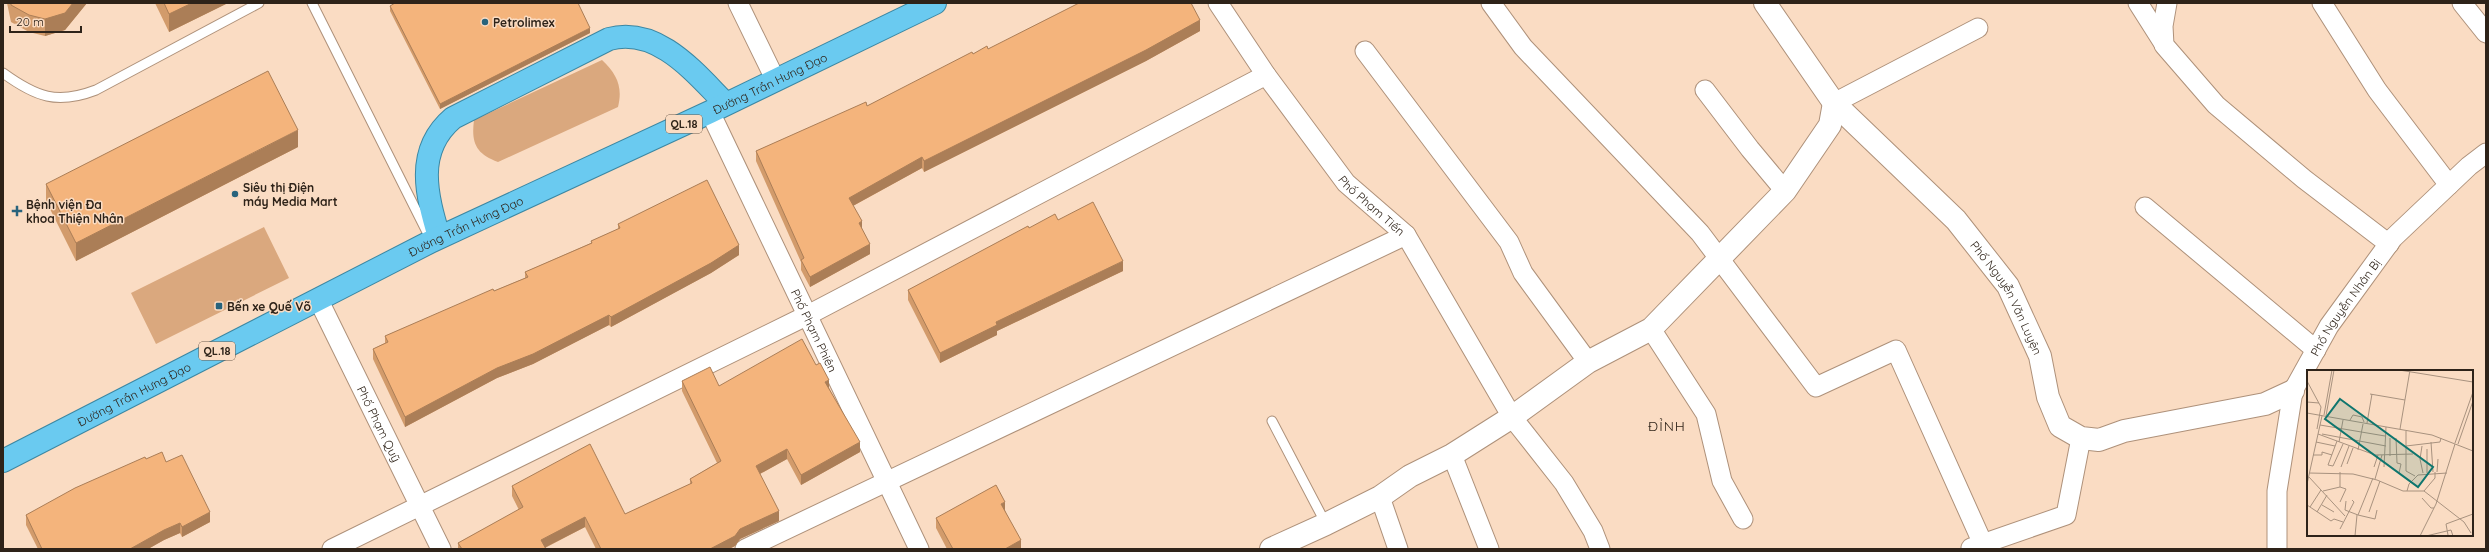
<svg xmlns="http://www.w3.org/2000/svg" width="2489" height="552" font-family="Quicksand,sans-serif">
<rect width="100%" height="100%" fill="#fadcc3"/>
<path fill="#daa87e" d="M602 60C617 74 623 87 618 107L498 162C476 154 471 143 474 120Z
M264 227 289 278 156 344 131 293Z"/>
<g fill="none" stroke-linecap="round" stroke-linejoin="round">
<g stroke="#ae917a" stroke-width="11">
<path id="service" d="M312 3 430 238
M3 73C36 97 57 105 96 90L259 3
M1272 421 1326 524"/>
</g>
<g stroke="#ae917a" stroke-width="21">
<g id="minor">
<path d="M738 3 776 81"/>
<path id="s1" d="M1218 3 1266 75 1346 183 1406 235 1512 417 1564 483 1593 531 1600 549"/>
<path d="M1491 3 1523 47 1700 233 1816 387 1896 350 1983 544"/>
<path d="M2138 3 2164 44"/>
<path d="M2167 3 2163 26 2164 45 2216 105 2304 179 2389 244"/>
<path d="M2322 3 2377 90 2449 185"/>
<path d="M2462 3 2486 33"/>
<path d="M1365 51 1509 242 1523 273 1588 362"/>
<path d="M1705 90 1750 149 1785 191"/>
<path d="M1834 103 1978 28"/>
<path id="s2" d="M710 112 919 549"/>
<path d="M2145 207 2316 350"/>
<path id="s3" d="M318 299 441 549"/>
<path d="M1651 329 1706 414 1722 481 1743 519"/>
<path d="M1452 455 1489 549"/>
<path d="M1380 497 1398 549"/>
<path d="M1971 548 2066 515 2081 438"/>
<path d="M332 549 808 315 1266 75"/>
<path d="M745 549 1406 235"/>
<path id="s4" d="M2277 549V491L2293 391 2329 326 2393 238 2469 166 2486 153"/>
</g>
</g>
<g stroke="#ae917a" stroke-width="24">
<g id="tertiary">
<path id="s5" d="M1765 3 1834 103 1956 220 2008 286 2040 356 2048 397 2060 426 2081 438 2099 440 2124 431 2265 404 2293 391"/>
<path d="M1271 549 1326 524 1380 497 1410 476 1452 455 1512 417 1588 362 1651 329 1785 191 1830 125 1834 103"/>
</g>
</g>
<g stroke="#3c87a2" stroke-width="24">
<g id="trunk">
<path d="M439 237C427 196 414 151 453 118L609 39C658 26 695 73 725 103"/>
<path id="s6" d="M3 461 432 241 710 112 935 3"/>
</g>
</g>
<use href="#service" stroke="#fff" stroke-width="9"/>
<use href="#minor" stroke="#fff" stroke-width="19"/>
<use href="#tertiary" stroke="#fff" stroke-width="22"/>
<use href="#trunk" stroke="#6acaf0" stroke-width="22"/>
</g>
<path fill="#d29b6b" d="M7 3H87L65 30 45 36 29 32 11 22Z
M155 3H228L169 32Z
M390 6 590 33 440 109 390 11Z
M1200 31 1146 61 924 172 922 168 853 206 862 229 870 254 810 287 801 270V262L756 161V151L867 106 973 54 988 49Z
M298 147 76 261 46 201V184Z
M1058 220 1123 271 997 331V335L940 363 908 300V290L1029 228Z
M618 224 739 255 711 273 611 327 609 325 533 364 497 378 405 427 373 359V349L385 343V336L525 278V272L591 243V241L618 229Z
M816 365 829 388 860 452 801 485 787 459 760 474 779 521 740 539 735 546 729 549H596L585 527 545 548 546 549H458V543L519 510 512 496V486L625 514 690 484V479L717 463 682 391V381L719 386Z
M146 459 210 522 182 537 180 533 164 540 148 549H38L26 525V515Z
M1005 510 1021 549H947L936 528V518Z"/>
<path fill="#ab7e57" d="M73 3H87L65 30 45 36V19Z
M192 3H228L169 32V14Z
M1200 20V31L1146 61 924 172V161Z
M590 28V33L440 109V104Z
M298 130V147L76 261V243Z
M922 157V168L849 208V198Z
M862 221V232L859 223Z
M870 244V254L810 287V277Z
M739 245V255L711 273 611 327V317Z
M1123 261V271L997 331V335L940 363V353L996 322Z
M609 315V325L533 364 497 378 405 427V417L497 368Z
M829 380V390L825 382Z
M860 442V452L801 485V475Z
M787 449V459L756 476V466Z
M1005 502V512L1001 504Z
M779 511V521L740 539 735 546 729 549H710L740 529Z
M210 512V522L182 537V527Z
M585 517V527L542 549 541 540Z
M180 523V533L164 540 148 549H130L164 530Z
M1021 540V549H1005Z"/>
<path fill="#f4b47c" stroke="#ab7e57" d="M11 3H73L65 13 45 19 29 15 11 5Z
M164 3H192L169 14Z
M395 3H578L590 28 440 104 390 6Z
M1079 3H1191L1200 20 1146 50 924 161 922 157 849 198 862 221 859 223 870 244 810 277 801 260 804 258 756 151 866 102 867 106 972 52 973 54 987 46 988 49Z
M268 71 298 130 76 243 46 184Z
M707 180 739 245 711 263 611 317 609 315 533 354 497 368 405 417 373 349 388 342 385 336 493 289 494 291 528 277 525 272 592 243 591 241 620 228 618 224Z
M1093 202 1123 261 996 322 997 325 940 353 908 290 1028 226 1029 228 1055 214 1058 220Z
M802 339 816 365 820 363 829 380 825 382 860 442 801 475 787 449 756 466 779 511 740 529 735 536 710 549H601L585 517 541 540 546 549H462L458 543 523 507 512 486 590 444 625 514 692 483 690 479 721 461 682 381 710 367 719 386Z
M162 452 166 462 182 455 210 512 182 527 180 523 164 530 130 549H42L26 515 75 488 145 457 146 459Z
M996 485 1005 502 1001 504 1021 540 1005 549H953L936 518Z"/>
<g fill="#28637c" stroke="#fadcc3" stroke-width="1.5">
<circle cx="485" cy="22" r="4"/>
<circle cx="235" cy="194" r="4"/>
<path d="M15 205h4v4h4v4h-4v4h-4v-4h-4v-4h4z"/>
<rect x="215" y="302" width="8" height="8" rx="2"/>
</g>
<g text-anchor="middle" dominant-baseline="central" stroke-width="3" stroke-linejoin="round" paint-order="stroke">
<g fill="#fadcc3" stroke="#6b5a4c" stroke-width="1">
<rect x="666" y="115" width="36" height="18" rx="3"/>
<rect x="199" y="342" width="36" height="18" rx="3"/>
</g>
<g font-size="11" font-weight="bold" fill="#2e2319">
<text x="684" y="124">QL.18</text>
<text x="217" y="351">QL.18</text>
</g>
<g font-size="12" font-weight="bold" fill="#2e2319" stroke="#fadcc3" text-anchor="start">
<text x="493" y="22">Petrolimex</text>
<text x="243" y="187">Siêu thị Điện<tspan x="243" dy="14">máy Media Mart</tspan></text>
<text x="26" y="204">Bệnh viện Đa<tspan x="26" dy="14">khoa Thiện Nhân</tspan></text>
<text x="227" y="306">Bến xe Quế Võ</text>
</g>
<g font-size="12" fill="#2e2319" stroke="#fadcc3">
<text stroke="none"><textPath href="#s6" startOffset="855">Đường Trần Hưng Đạo</textPath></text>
<text stroke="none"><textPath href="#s1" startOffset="255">Phố Phạm Tiến</textPath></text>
<text stroke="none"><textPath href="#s6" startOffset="519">Đường Trần Hưng Đạo</textPath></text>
<text stroke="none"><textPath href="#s5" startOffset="384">Phố Nguyễn Văn Luyện</textPath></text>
<text stroke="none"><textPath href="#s4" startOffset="258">Phố Nguyễn Nhân Bị</textPath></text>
<text stroke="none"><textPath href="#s2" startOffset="242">Phố Phạm Phiên</textPath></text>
<text stroke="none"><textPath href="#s6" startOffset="147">Đường Trần Hưng Đạo</textPath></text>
<text stroke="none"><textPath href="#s3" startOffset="139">Phố Phạm Quỹ</textPath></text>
</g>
<g font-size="14" letter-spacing="1" fill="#2e2319" stroke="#fadcc3">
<text x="1667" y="426">ĐỈNH</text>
</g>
</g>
<g transform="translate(2307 370)">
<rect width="166" height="166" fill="#fadcc3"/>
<path fill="none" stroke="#a8927f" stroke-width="1" d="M92 0 166 12M0 11 14 37 10 59M63 24 98 30M0 32 12 33M0 43 125 65 166 81M17 45 25 0M19 46 27 0M43 50 46 45 55 47 57 52M60 53 65 24M13 55 78 66M93 59 103 0M99 61V101L108 106M11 64 68 85 106 84M15 64 79 76M89 68 90 93 94 94 92 103M30 71 21 95 26 96 36 74M9 72 28 76M32 72 36 50M124 72 126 102M148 73 166 22M151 74 166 31M99 76 133 72 134 68M115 76 113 89 116 103M51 80 56 54M6 85H15V82L25 85M83 86V68M40 94 46 78M34 97 42 76M67 97 71 85M77 97 79 57M33 102V117M130 102 131 89M2 103 46 104 70 110 96 121H117L157 152 164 163M120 103V79M2 107 38 146M68 109 75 85M0 114 15 46M16 121 33 117 39 119 33 132M100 121 102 114 111 105 140 103M117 121 128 108V102M115 128 124 138H127M39 131 38 140 51 145 68 149 70 140M0 135 24 151 27 149 36 152M15 135 27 142M3 137 14 120M10 142 20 125M62 142 73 111M51 145 66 108M33 159 47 132 45 130M141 165 139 154 166 144M48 166 50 145M113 166 129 134 148 74M119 166 144 160 146 166"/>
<path fill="#0f766e" fill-opacity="0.15" stroke="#0f766e" stroke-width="2" d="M33 29 126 97 111 117 18 49Z"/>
<rect width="166" height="166" fill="none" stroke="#2e2319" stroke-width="2"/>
</g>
<rect width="2489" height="552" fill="none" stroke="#2e2319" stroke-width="8"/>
<path d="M10 26v6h71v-6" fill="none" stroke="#2e2319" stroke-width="2"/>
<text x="16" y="26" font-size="12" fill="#2e2319" stroke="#fadcc3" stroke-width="3" paint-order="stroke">20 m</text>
</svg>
